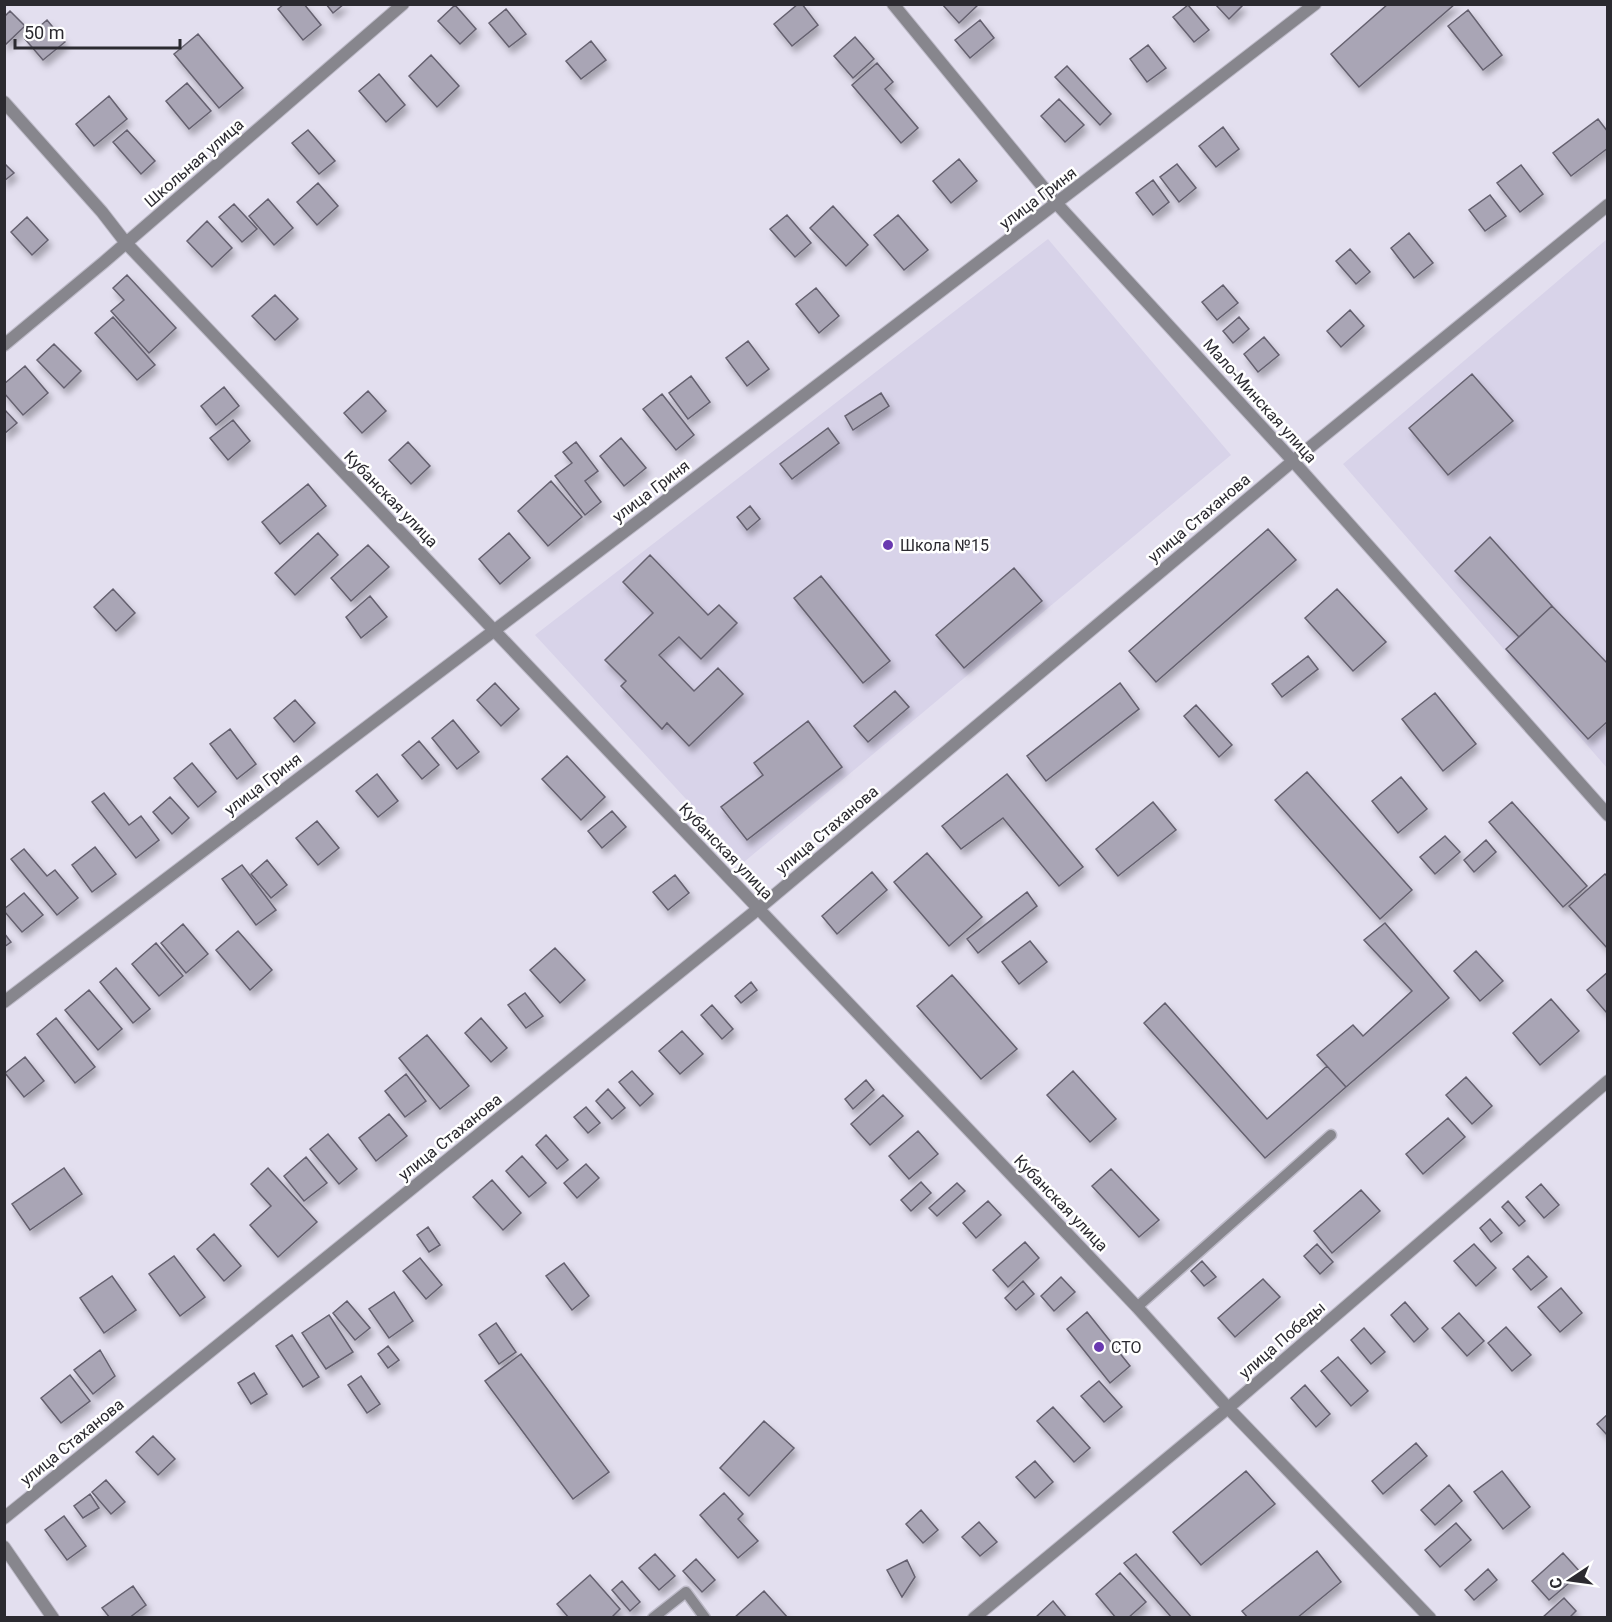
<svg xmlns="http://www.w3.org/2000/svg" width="1612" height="1622" font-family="Roboto,sans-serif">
<defs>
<filter id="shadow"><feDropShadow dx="3.5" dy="6" stdDeviation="3" flood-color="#0004"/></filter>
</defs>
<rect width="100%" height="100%" fill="#e3dfef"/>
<path fill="#d8d3e9" d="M1048 239 1231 455 744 862 535 635Z
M1607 239V768L1343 464Z"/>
<path fill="#a9a5b5" stroke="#65616f" stroke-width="1.5" filter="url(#shadow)" d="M284 4H304L321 25 303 40 278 9Z
M326 4H344L333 13Z
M798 4H802L818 25 792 46 774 24Z
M942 4H979L959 23Z
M1215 4H1241L1242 6 1229 19Z
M1388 4H1455L1359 87 1331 54Z
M455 5 476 29 460 44 438 21Z
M1188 5 1209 30 1194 42 1173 17Z
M506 9 526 34 509 47 489 23Z
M1468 10 1502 55 1483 70 1448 26Z
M10 11 25 26 5 45 4 17Z
M47 20 65 42 43 60 25 39Z
M980 20 994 38 970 58 955 40Z
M198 34 243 88 219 108 174 54Z
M855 37 874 59 853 78 834 56Z
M591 41 606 60 581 79 566 61Z
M1148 45 1166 68 1147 82 1130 59Z
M431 55 459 86 437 107 409 76Z
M877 63 893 82 885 89 918 128 901 143 852 85Z
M1067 66 1111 114 1100 125 1055 77Z
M379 74 405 105 386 122 359 91Z
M187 83 211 111 189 129 166 101Z
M109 96 127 119 94 146 76 124Z
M1059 99 1084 125 1065 142 1041 116Z
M1598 119 1608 132V148L1571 176 1553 153Z
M1223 127 1239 149 1216 167 1199 146Z
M127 130 155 161 141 174 113 142Z
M308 130 335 161 319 174 292 143Z
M959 159 977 181 951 203 933 181Z
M4 163 14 173 4 181Z
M1177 164 1196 188 1179 202 1160 177Z
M1521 165 1543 194 1520 212 1497 183Z
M1153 180 1169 202 1153 215 1136 193Z
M318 183 338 206 317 225 297 202Z
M1490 195 1506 216 1485 231 1469 210Z
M268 199 293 228 274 245 249 216Z
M234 204 257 229 242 242 219 217Z
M833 206 868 245 846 266 810 228Z
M787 215 811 243 795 257 770 229Z
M898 215 928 250 904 270 874 235Z
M27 217 48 240 32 255 11 232Z
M207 221 232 248 212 267 187 241Z
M1409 233 1433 263 1414 278 1391 248Z
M1350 249 1370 272 1356 284 1336 261Z
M127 275 176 328 149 353 111 311 124 300 113 288Z
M1223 285 1238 303 1217 320 1202 302Z
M816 288 839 316 819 333 796 304Z
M275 295 298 319 275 340 252 316Z
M1350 310 1364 326 1341 347 1327 331Z
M113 317 155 365 137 380 95 333Z
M1239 317 1249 329 1233 343 1223 331Z
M1264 337 1279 355 1258 372 1244 354Z
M748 341 769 369 747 386 726 358Z
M54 344 81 371 64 388 37 360Z
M25 366 48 393 23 415 4 393V384Z
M1472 374 1513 421 1448 475 1409 428Z
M691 376 710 402 688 419 669 393Z
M224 387 239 406 216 425 201 406Z
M368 391 386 411 362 433 344 413Z
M881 393 889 406 853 430 845 416Z
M662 394 694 435 676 450 643 409Z
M4 409 17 423 4 434Z
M233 420 250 441 228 460 210 438Z
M828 428 839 443 792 479 780 464Z
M621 438 646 468 624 486 600 456Z
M408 442 430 466 411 484 389 460Z
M576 442 598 471 585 481 601 502 585 515 555 476 572 463 563 452Z
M551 481 582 517 548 546 518 511Z
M308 484 326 506 280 544 262 522Z
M750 506 760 519 747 530 737 517Z
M1268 529 1296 560 1156 682 1129 651Z
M318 533 338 555 295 595 275 573Z
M509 533 530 558 500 584 479 559Z
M1490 537 1552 606 1519 637 1455 571Z
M368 545 389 567 351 601 331 578Z
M650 555 708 615 719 605 737 623 701 659 679 637 659 655 694 691 718 668 743 694 689 746 667 723 662 729 621 686 626 681 605 660 653 613 623 582Z
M1014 568 1042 601 964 668 936 635Z
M821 576 890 661 863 683 794 598Z
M113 589 135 613 116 631 94 607Z
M1337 589 1386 642 1353 671 1305 618Z
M370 596 387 617 361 638 346 617Z
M1552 606 1608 664V721L1588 739 1506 649Z
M1308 656 1318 669 1282 697 1272 684Z
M495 683 519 709 501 726 477 700Z
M1120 683 1139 709 1046 781 1027 756Z
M895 691 909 707 868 742 854 726Z
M1435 693 1476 744 1443 771 1402 719Z
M295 700 315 723 294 742 274 718Z
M1196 705 1232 745 1219 757 1184 716Z
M453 720 479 752 457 769 432 738Z
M808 721 842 767 747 840 721 807 763 775 754 763Z
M230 729 256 764 237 779 210 744Z
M419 741 439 765 422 779 402 755Z
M567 756 605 797 581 820 542 779Z
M192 763 216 792 198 807 174 778Z
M1307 772 1412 890 1380 919 1275 800Z
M377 774 398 801 378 817 356 791Z
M1007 774 1083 867 1059 886 1003 818 961 849 942 826Z
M1401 777 1427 809 1398 833 1372 801Z
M104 793 129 825 141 816 159 840 136 858 92 802Z
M170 797 189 818 172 834 153 812Z
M1153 802 1176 830 1118 876 1096 849Z
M1512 802 1587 886 1563 907 1489 822Z
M612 811 626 827 602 848 588 831Z
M317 821 339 848 318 865 296 838Z
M1445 836 1460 852 1435 874 1420 857Z
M1486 840 1496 852 1474 872 1464 860Z
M95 847 116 874 92 892 72 865Z
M24 849 47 876 55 870 78 898 57 915 11 859Z
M927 853 982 917 949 946 894 882Z
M267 860 287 885 271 898 251 874Z
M242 865 276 910 256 925 222 879Z
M872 872 887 890 837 934 822 916Z
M1605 874 1608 877V949L1569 906Z
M675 875 689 893 668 910 653 892Z
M1027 892 1037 906 978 953 967 939Z
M24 893 43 915 22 932 4 911V909Z
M1385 923 1449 998 1346 1087 1317 1055 1353 1025 1363 1036 1412 991 1364 940Z
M183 924 208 954 186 973 161 943Z
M238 931 272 970 250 990 216 950Z
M4 933 11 942 4 947Z
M1030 941 1047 962 1019 984 1002 962Z
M156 943 183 976 159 996 132 964Z
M555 948 585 980 560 1003 530 970Z
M1476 951 1503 981 1480 1001 1454 971Z
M116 968 150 1009 133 1023 100 982Z
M1608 972V1010L1606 1012 1587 990Z
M952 975 1017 1049 981 1079 917 1006Z
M751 982 757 990 741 1003 735 996Z
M89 990 122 1029 98 1050 65 1010Z
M525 993 543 1016 526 1028 508 1005Z
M1551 999 1579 1031 1540 1065 1513 1033Z
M1165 1003 1267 1119 1327 1066 1346 1087 1265 1158 1144 1023Z
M712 1005 733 1029 722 1039 701 1015Z
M56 1018 95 1067 75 1083 37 1034Z
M481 1018 507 1048 491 1062 465 1033Z
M682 1031 703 1054 680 1074 659 1051Z
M427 1035 469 1086 440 1109 399 1058Z
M25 1057 44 1081 24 1097 5 1073Z
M632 1071 653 1094 640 1106 619 1082Z
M1073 1071 1116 1119 1090 1142 1047 1095Z
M406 1074 426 1101 405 1117 385 1091Z
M1466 1077 1492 1106 1472 1124 1446 1095Z
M866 1080 874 1090 853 1109 845 1099Z
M608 1089 625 1108 612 1119 596 1101Z
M883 1095 903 1116 870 1145 851 1124Z
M586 1107 600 1123 588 1133 574 1117Z
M389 1114 407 1136 376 1161 359 1138Z
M1448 1118 1465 1137 1423 1174 1406 1154Z
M918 1131 938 1154 909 1179 889 1156Z
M328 1134 357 1169 339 1184 310 1149Z
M546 1135 568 1160 557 1169 536 1145Z
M522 1156 546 1183 529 1197 506 1171Z
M306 1157 327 1183 304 1201 284 1176Z
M586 1164 599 1178 577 1198 564 1183Z
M64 1168 82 1194 30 1230 12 1204Z
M268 1168 317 1222 278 1257 250 1225 271 1206 251 1184Z
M1111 1169 1159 1220 1139 1237 1092 1186Z
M492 1180 521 1213 503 1230 473 1197Z
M921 1182 931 1193 911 1211 901 1200Z
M957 1183 965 1191 937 1216 929 1208Z
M1541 1184 1559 1205 1544 1218 1526 1197Z
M1361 1190 1380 1211 1332 1253 1314 1231Z
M988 1201 1001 1215 976 1238 963 1223Z
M1508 1201 1525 1221 1519 1226 1502 1207Z
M1490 1219 1502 1233 1491 1242 1480 1228Z
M428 1227 440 1245 429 1252 417 1235Z
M214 1234 241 1266 224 1281 197 1249Z
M1025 1242 1039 1258 1008 1287 993 1270Z
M1317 1244 1333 1262 1320 1274 1304 1256Z
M1474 1244 1496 1268 1476 1286 1454 1261Z
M174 1256 205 1297 180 1316 149 1274Z
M1528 1256 1547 1277 1531 1290 1513 1269Z
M420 1258 442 1285 426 1299 403 1271Z
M1202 1261 1216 1277 1204 1286 1191 1271Z
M564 1263 589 1296 572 1310 546 1276Z
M112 1276 136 1310 104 1333 80 1298Z
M1061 1277 1075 1292 1054 1311 1041 1296Z
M1263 1279 1280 1297 1235 1337 1218 1318Z
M1023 1281 1034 1294 1016 1310 1005 1298Z
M1561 1288 1582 1313 1560 1332 1538 1307Z
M394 1292 413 1321 389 1338 369 1309Z
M347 1301 370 1328 355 1340 333 1313Z
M1405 1302 1428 1329 1414 1342 1391 1315Z
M1087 1312 1130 1366 1110 1383 1067 1329Z
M1459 1313 1484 1341 1467 1356 1442 1328Z
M329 1315 353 1352 326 1369 302 1333Z
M496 1323 516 1352 499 1364 479 1335Z
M1506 1327 1531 1355 1512 1371 1488 1343Z
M1364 1328 1385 1352 1371 1364 1351 1340Z
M292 1335 319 1377 303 1387 276 1346Z
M388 1346 399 1360 388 1368 378 1354Z
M100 1350 115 1376 93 1394 74 1370Z
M521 1354 609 1472 573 1499 485 1381Z
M1338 1357 1368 1391 1351 1406 1321 1371Z
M254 1373 267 1394 251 1404 238 1383Z
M70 1375 90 1401 61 1423 41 1398Z
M361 1376 380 1404 367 1413 348 1385Z
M1099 1381 1122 1407 1104 1422 1081 1396Z
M1305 1385 1330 1414 1316 1427 1291 1398Z
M1053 1407 1090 1448 1074 1462 1037 1421Z
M1608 1414V1436L1597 1424Z
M764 1421 794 1448 749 1496 720 1468Z
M153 1436 175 1459 158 1475 136 1452Z
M1416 1443 1427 1456 1383 1494 1372 1481Z
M1035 1461 1053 1482 1035 1498 1016 1477Z
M1246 1471 1275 1504 1201 1565 1173 1532Z
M1502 1471 1530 1507 1503 1529 1474 1492Z
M106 1480 125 1502 111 1514 92 1492Z
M1449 1485 1462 1501 1435 1525 1421 1510Z
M724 1493 743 1514 738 1519 758 1541 738 1558 700 1515Z
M90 1494 99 1508 83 1518 74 1506Z
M921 1510 938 1530 923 1543 906 1524Z
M64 1516 86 1546 67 1560 45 1530Z
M979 1522 997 1542 980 1556 962 1537Z
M1456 1523 1471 1540 1440 1567 1425 1550Z
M1317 1551 1341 1582 1297 1618H1248L1242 1611Z
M1563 1553 1581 1573 1549 1600 1532 1581Z
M655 1554 675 1576 659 1590 639 1568Z
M1136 1554 1192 1618H1172L1124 1563Z
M696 1559 715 1580 702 1592 683 1571Z
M907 1560 915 1577 902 1597 887 1570Z
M1488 1569 1497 1580 1474 1600 1465 1590Z
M1120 1573 1146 1602 1128 1618H1116L1096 1594Z
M590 1575 620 1609 611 1618H569L557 1604Z
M622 1581 640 1602 630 1611 612 1590Z
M133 1586 146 1605 129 1618H110L102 1608Z
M764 1591 788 1618H734Z
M1564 1598 1576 1611 1569 1618H1542Z
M1053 1601 1067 1618H1035Z"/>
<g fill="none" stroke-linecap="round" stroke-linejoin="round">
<g stroke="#bebbc9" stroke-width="13">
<path id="service" d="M1137 1307 1331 1135
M653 1618 686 1592 705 1618"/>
</g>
<g stroke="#bebbc9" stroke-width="14">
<path id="minor" d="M893 4 1057 204 1293 461 1608 815
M4 1002C442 669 881 340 1315 4
M4 1518 758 909 1293 461 1608 205
M4 1547 53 1618"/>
</g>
<g stroke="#bebbc9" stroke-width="14">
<path id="tertiary" d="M4 102 102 212 126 243 1137 1307 1228 1408 1430 1618
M4 345 104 262 403 4
M974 1618 1228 1408 1608 1081"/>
</g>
<use href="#service" stroke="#87868d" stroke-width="10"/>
<use href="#minor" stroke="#87868d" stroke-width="12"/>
<use href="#tertiary" stroke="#87868d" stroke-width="12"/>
</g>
<g fill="#6939b0" stroke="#fff" stroke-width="2">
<circle cx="888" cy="545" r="6"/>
<circle cx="1099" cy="1347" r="6"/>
</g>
<g text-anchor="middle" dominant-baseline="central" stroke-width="5" stroke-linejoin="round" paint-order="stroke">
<g font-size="16" fill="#2b2a30" stroke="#fff">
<text transform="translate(194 163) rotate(-41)">Школьная улица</text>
<text transform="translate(1038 198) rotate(-37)">улица Гриня</text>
<text transform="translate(1260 401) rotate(48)">Мало-Минская улица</text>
<text transform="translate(651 491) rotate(-37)">улица Гриня</text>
<text transform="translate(391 499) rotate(46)">Кубанская улица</text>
<text transform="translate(1199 518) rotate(-40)">улица Стаханова</text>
<text transform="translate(263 784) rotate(-37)">улица Гриня</text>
<text transform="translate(827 830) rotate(-40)">улица Стаханова</text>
<text transform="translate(726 851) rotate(46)">Кубанская улица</text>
<text transform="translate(450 1137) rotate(-39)">улица Стаханова</text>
<text transform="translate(1061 1203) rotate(46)">Кубанская улица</text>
<text transform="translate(1282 1340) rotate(-41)">улица Победы</text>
<text transform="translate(72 1442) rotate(-39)">улица Стаханова</text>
</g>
<g font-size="16" fill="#2b2a30" stroke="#fff" text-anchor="start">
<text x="900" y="545">Школа №15</text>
<text x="1111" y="1347">СТО</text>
</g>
</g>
<rect width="1612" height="1622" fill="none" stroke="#2b2a30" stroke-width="12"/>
<g transform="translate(1570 1580) rotate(257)" stroke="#ffffff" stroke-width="4.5" paint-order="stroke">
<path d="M0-4.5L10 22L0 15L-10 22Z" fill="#2b2a30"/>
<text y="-9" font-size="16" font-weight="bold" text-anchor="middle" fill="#2b2a30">С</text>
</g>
<path d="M15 39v9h165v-9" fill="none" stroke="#2b2a30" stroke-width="3"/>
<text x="24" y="39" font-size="18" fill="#2b2a30" stroke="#ffffff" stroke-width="4.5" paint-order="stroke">50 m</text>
</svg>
